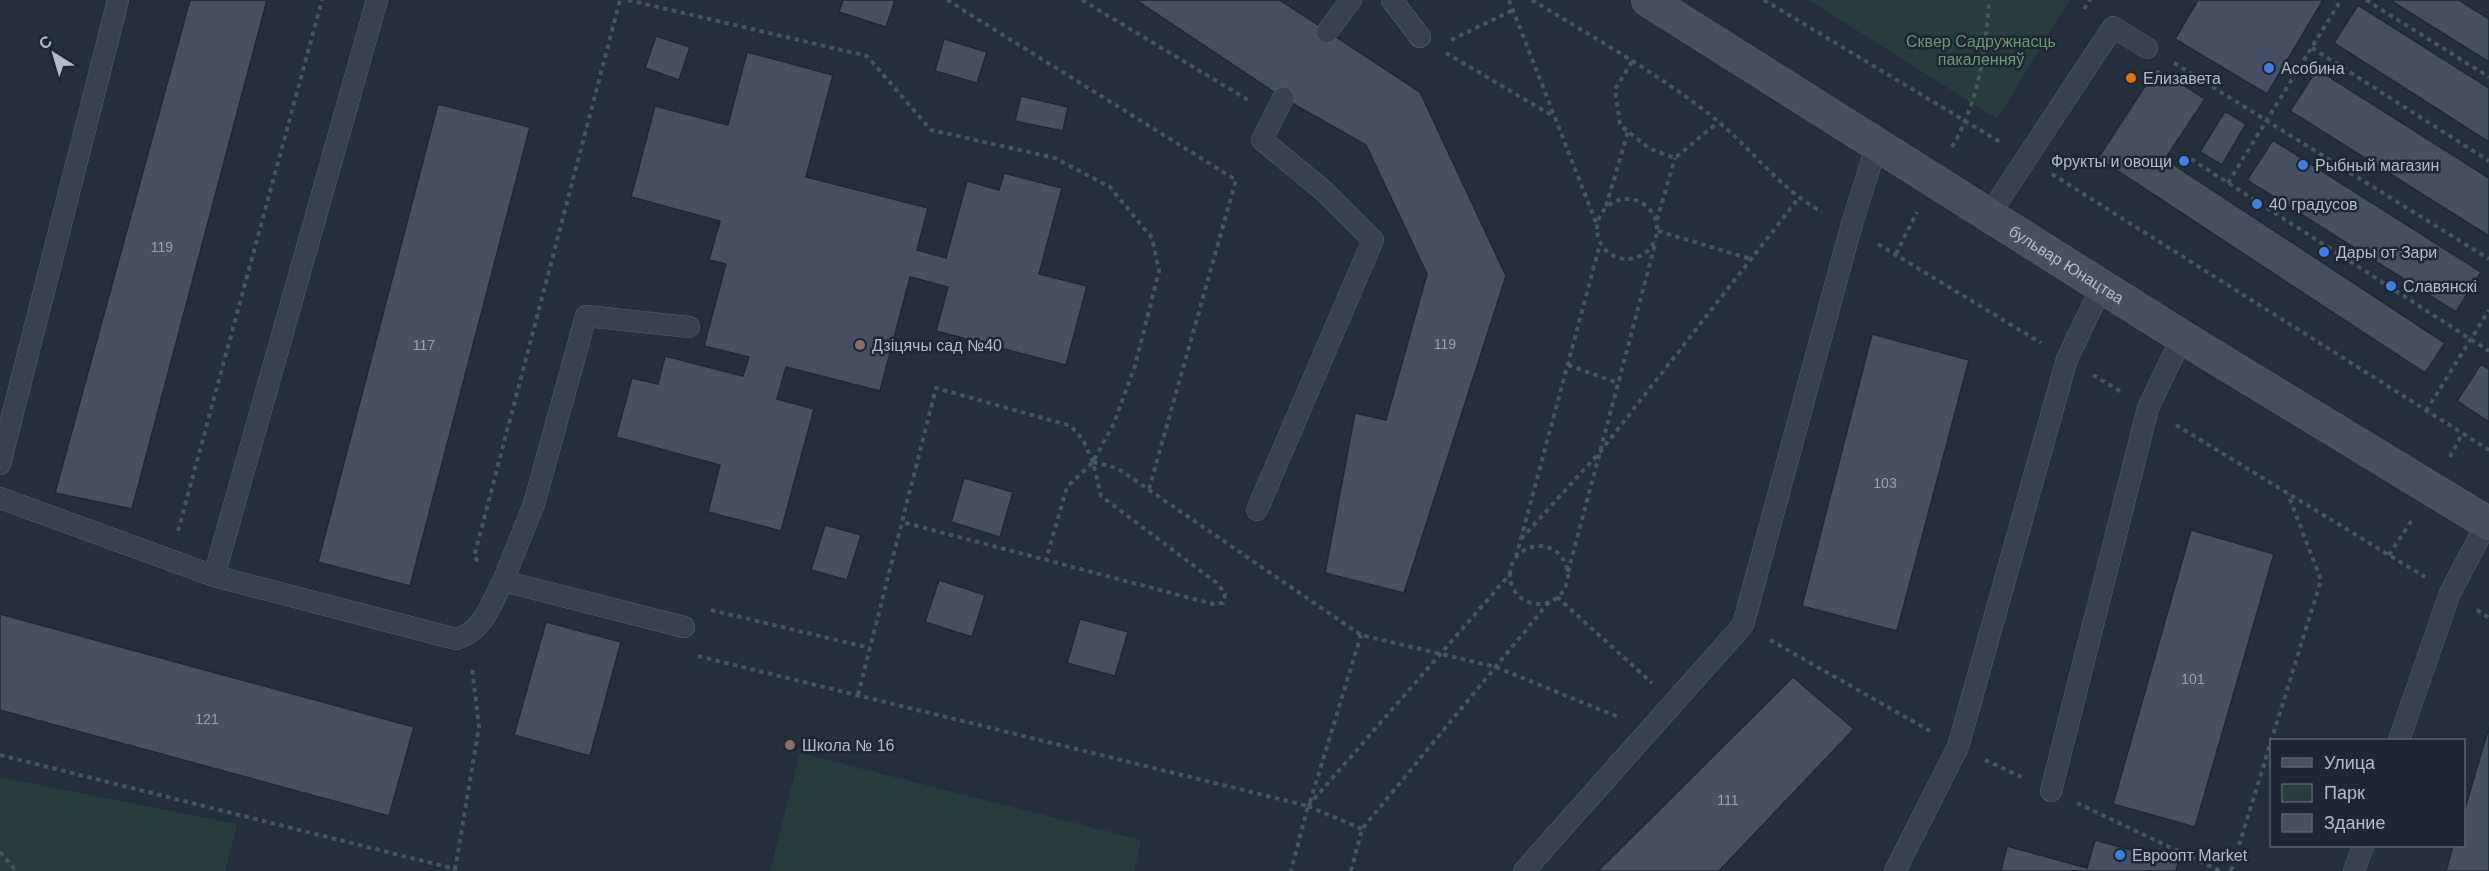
<svg xmlns="http://www.w3.org/2000/svg" width="2489" height="871" font-family="Helvetica,sans-serif">
<rect width="100%" height="100%" fill="#242f3e"/>
<path fill="#263c3f" d="M1809 0H2070L1997 119Z
M800 753 1141 840 1134 871H770Z
M0 777 237 824 225 871H0Z"/>
<path fill="#455162" stroke="#1f2835" stroke-width="1.5" d="M190 0H267L132 509 55 493Z
M843 0H895L886 27 839 12Z
M1136 0H1280L1420 92 1506 276 1404 593 1325 573 1355 413 1386 420 1427 274 1366 145 1283 98Z
M2198 0H2323L2267 94 2175 39Z
M2390 0H2459L2489 19V62Z
M2358 5 2489 88V142L2334 43Z
M656 36 690 47 679 80 645 68Z
M944 39 987 52 977 83 935 71Z
M747 52 833 75 806 177 928 208 917 250 946 258 967 181 999 190 1004 173 1062 188 1039 274 1087 286 1066 365 936 331 948 287 910 277 880 391 786 367 777 399 814 409 781 531 708 512 720 465 616 437 632 378 658 384 665 356 743 376 749 357 704 346 726 264 709 260 720 221 631 197 655 106 728 125Z
M2157 68 2205 99 2165 159 2445 343 2425 373 2098 158Z
M2317 69 2489 178V236L2290 111Z
M1021 96 1068 107 1063 131 1015 121Z
M438 104 530 127 410 586 318 562Z
M2225 111 2246 124 2222 165 2200 152Z
M2273 140 2481 272 2456 312 2247 180Z
M1872 334 1969 360 1897 631 1802 606Z
M2481 364 2489 369V422L2457 401Z
M964 478 1013 492 1000 537 951 522Z
M825 525 861 535 847 580 811 570Z
M2191 530 2274 554 2195 827 2113 804Z
M939 580 985 595 972 637 925 622Z
M0 614 414 727 389 816 0 710Z
M1080 619 1128 632 1115 676 1067 663Z
M546 622 621 642 590 756 514 735Z
M1793 677 1854 729 1719 871H1598Z
M2489 727V871H2446L2453 846H2464V812Z
M2095 840 2178 863 2176 871H2001L2007 846 2087 868Z"/>
<g fill="none" stroke-linecap="round" stroke-linejoin="round">
<g stroke="#565f6c" stroke-width="22">
<path id="lane" d="M1392 0 1420 37
M1327 32 1351 0
M1989 215 2113 27 2147 48
M0 464 118 0
M0 498 214 576 456 639C483 632 491 604 503 581L684 627
M1257 510 1373 240 1325 192 1262 140 1283 98
M214 576 377 0
M503 581 534 504 586 316 689 327
M2399 740 2450 593 2487 523
M2051 791 2148 408 2182 337
M1524 871 1743 625 1851 227 1877 144
M1895 871 1958 747 2067 359 2102 286
M2354 871 2363 846"/>
</g>
<g stroke="#565f6c" stroke-width="34">
<g id="secondary">
<path id="s1" d="M1648 0 2182 337 2489 524"/>
</g>
</g>
<path stroke="#44595c" stroke-width="4" stroke-dasharray="4.5 4.5" stroke-linecap="butt" d="M628 0 867 56 931 130 1055 158 1110 187 1152 238 1159 271 1135 366 1114 423 1093 462 1067 487 1046 560
M947 0 1236 180 1149 489
M1082 0 1248 100
M1509 0 1597 225
M1532 0C1591 36 1654 71 1709 114 1749 145 1777 187 1822 212
M1764 0 2000 142
M2366 0 2489 77
M2084 9 2090 0
M1451 40 1513 10
M2312 48 2489 161
M1446 53 1553 116
M1632 62 1615 89 1620 125 1650 149 1675 158 1718 122
M2174 63 2489 259
M1952 147C1978 103 1986 51 1989 0
M2191 159 2489 351
M2052 174 2489 450
M2228 183 2341 0
M1597 229a30 30 0 1 1 60 0a30 30 0 1 1-60 0Z
M1606 206 1628 132
M1657 220 1675 158
M1658 231 1751 259
M1878 244 2041 343
M1896 254 1917 212
M1568 365 1618 383
M2093 375 2123 393
M2426 411 2489 310
M2176 425 2425 577
M2450 457 2462 434
M1093 462 1117 468 1361 635 1496 667 1618 717
M178 531 322 0
M1521 539 1600 452 1798 199
M1510 575a29 29 0 1 1 58 0a29 29 0 1 1-58 0Z
M2389 555 2412 520
M1516 557 1600 244
M478 561 474 557 620 0
M1568 572 1656 241
M1557 597 1652 683
M711 610 870 648
M2477 610 2489 618
M1770 640 1930 731
M698 656 1308 806 1291 871
M858 695 936 388 1071 426 1083 440 1093 462 1101 496 1218 584 1225 594 1223 603 1213 604 902 522
M0 755 455 869
M1985 760 2024 778
M1310 802 1361 635
M2077 803 2220 871
M1308 806 1510 574
M1308 806 1362 829
M0 852 16 871
M455 870 479 727 472 667
M1351 871 1362 829 1549 602
M2231 871 2321 580 2288 494"/>
<use href="#lane" stroke="#38414e" stroke-width="21"/>
<use href="#secondary" stroke="#465061" stroke-width="33"/>
</g>
<g fill="#3f7fe0" stroke="#1d2633" stroke-width="2">
<circle cx="2269" cy="68" r="6"/>
<circle cx="2184" cy="161" r="6"/>
<circle cx="2303" cy="165" r="6"/>
<circle cx="2257" cy="204" r="6"/>
<circle cx="2324" cy="252" r="6"/>
<circle cx="2391" cy="286" r="6"/>
<circle cx="2120" cy="855" r="6"/>
</g>
<circle fill="#e8710a" stroke="#1d2633" stroke-width="2" cx="2131" cy="78" r="6"/>
<g fill="#8d6e63" stroke="#1d2633" stroke-width="2">
<circle cx="860" cy="345" r="6"/>
<circle cx="790" cy="745" r="6"/>
</g>
<g text-anchor="middle" dominant-baseline="central" stroke-width="5" stroke-linejoin="round" paint-order="stroke">
<g font-size="14" fill="#98a1af">
<text x="162" y="247">119</text>
<text x="1445" y="344">119</text>
<text x="424" y="345">117</text>
<text x="1885" y="483">103</text>
<text x="2193" y="679">101</text>
<text x="207" y="719">121</text>
<text x="1728" y="800">111</text>
</g>
<g font-size="16" fill="#6b9a76" stroke="#1d2633">
<text x="1981" y="41">Сквер Садружнасць<tspan x="1981" dy="18">пакаленняў</tspan></text>
</g>
<g font-size="16" fill="#b4bcc9" stroke="#1d2633" text-anchor="start">
<text x="2281" y="68">Асобина</text>
<text x="2143" y="78">Елизавета</text>
<text x="2172" y="161" text-anchor="end">Фрукты и овощи</text>
<text x="2315" y="165">Рыбный магазин</text>
<text x="2269" y="204">40 градусов</text>
<text x="2336" y="252">Дары от Зари</text>
<text x="2403" y="286">Славянскі</text>
<text x="872" y="345">Дзіцячы сад №40</text>
<text x="802" y="745">Школа № 16</text>
<text x="2132" y="855">Евроопт Market</text>
</g>
<g font-size="16" fill="#b4bcc9" stroke="#1d2633">
<text stroke="none"><textPath href="#s1" startOffset="495">бульвар Юнацтва</textPath></text>
</g>
</g>
<rect x="2270" y="739" width="195" height="108" fill="#1d2633" stroke="#59626f" stroke-width="1.5"/>
<rect x="2282" y="758" width="30" height="9" fill="#465061" stroke="#59626f" stroke-width="1.5"/>
<text x="2324" y="769" font-size="18" fill="#b4bcc9">Улица</text>
<rect x="2282" y="784" width="30" height="18" fill="#263c3f" stroke="#59626f" stroke-width="1.5"/>
<text x="2324" y="799" font-size="18" fill="#b4bcc9">Парк</text>
<rect x="2282" y="814" width="30" height="18" fill="#455162" stroke="#59626f" stroke-width="1.5"/>
<text x="2324" y="829" font-size="18" fill="#b4bcc9">Здание</text>
<g transform="translate(54 54) rotate(323)" stroke="#1d2633" stroke-width="4.5" paint-order="stroke">
<path d="M0-4.5L10 22L0 15L-10 22Z" fill="#b4bcc9"/>
<text y="-9" font-size="16" font-weight="bold" text-anchor="middle" fill="#b4bcc9">С</text>
</g>
</svg>
